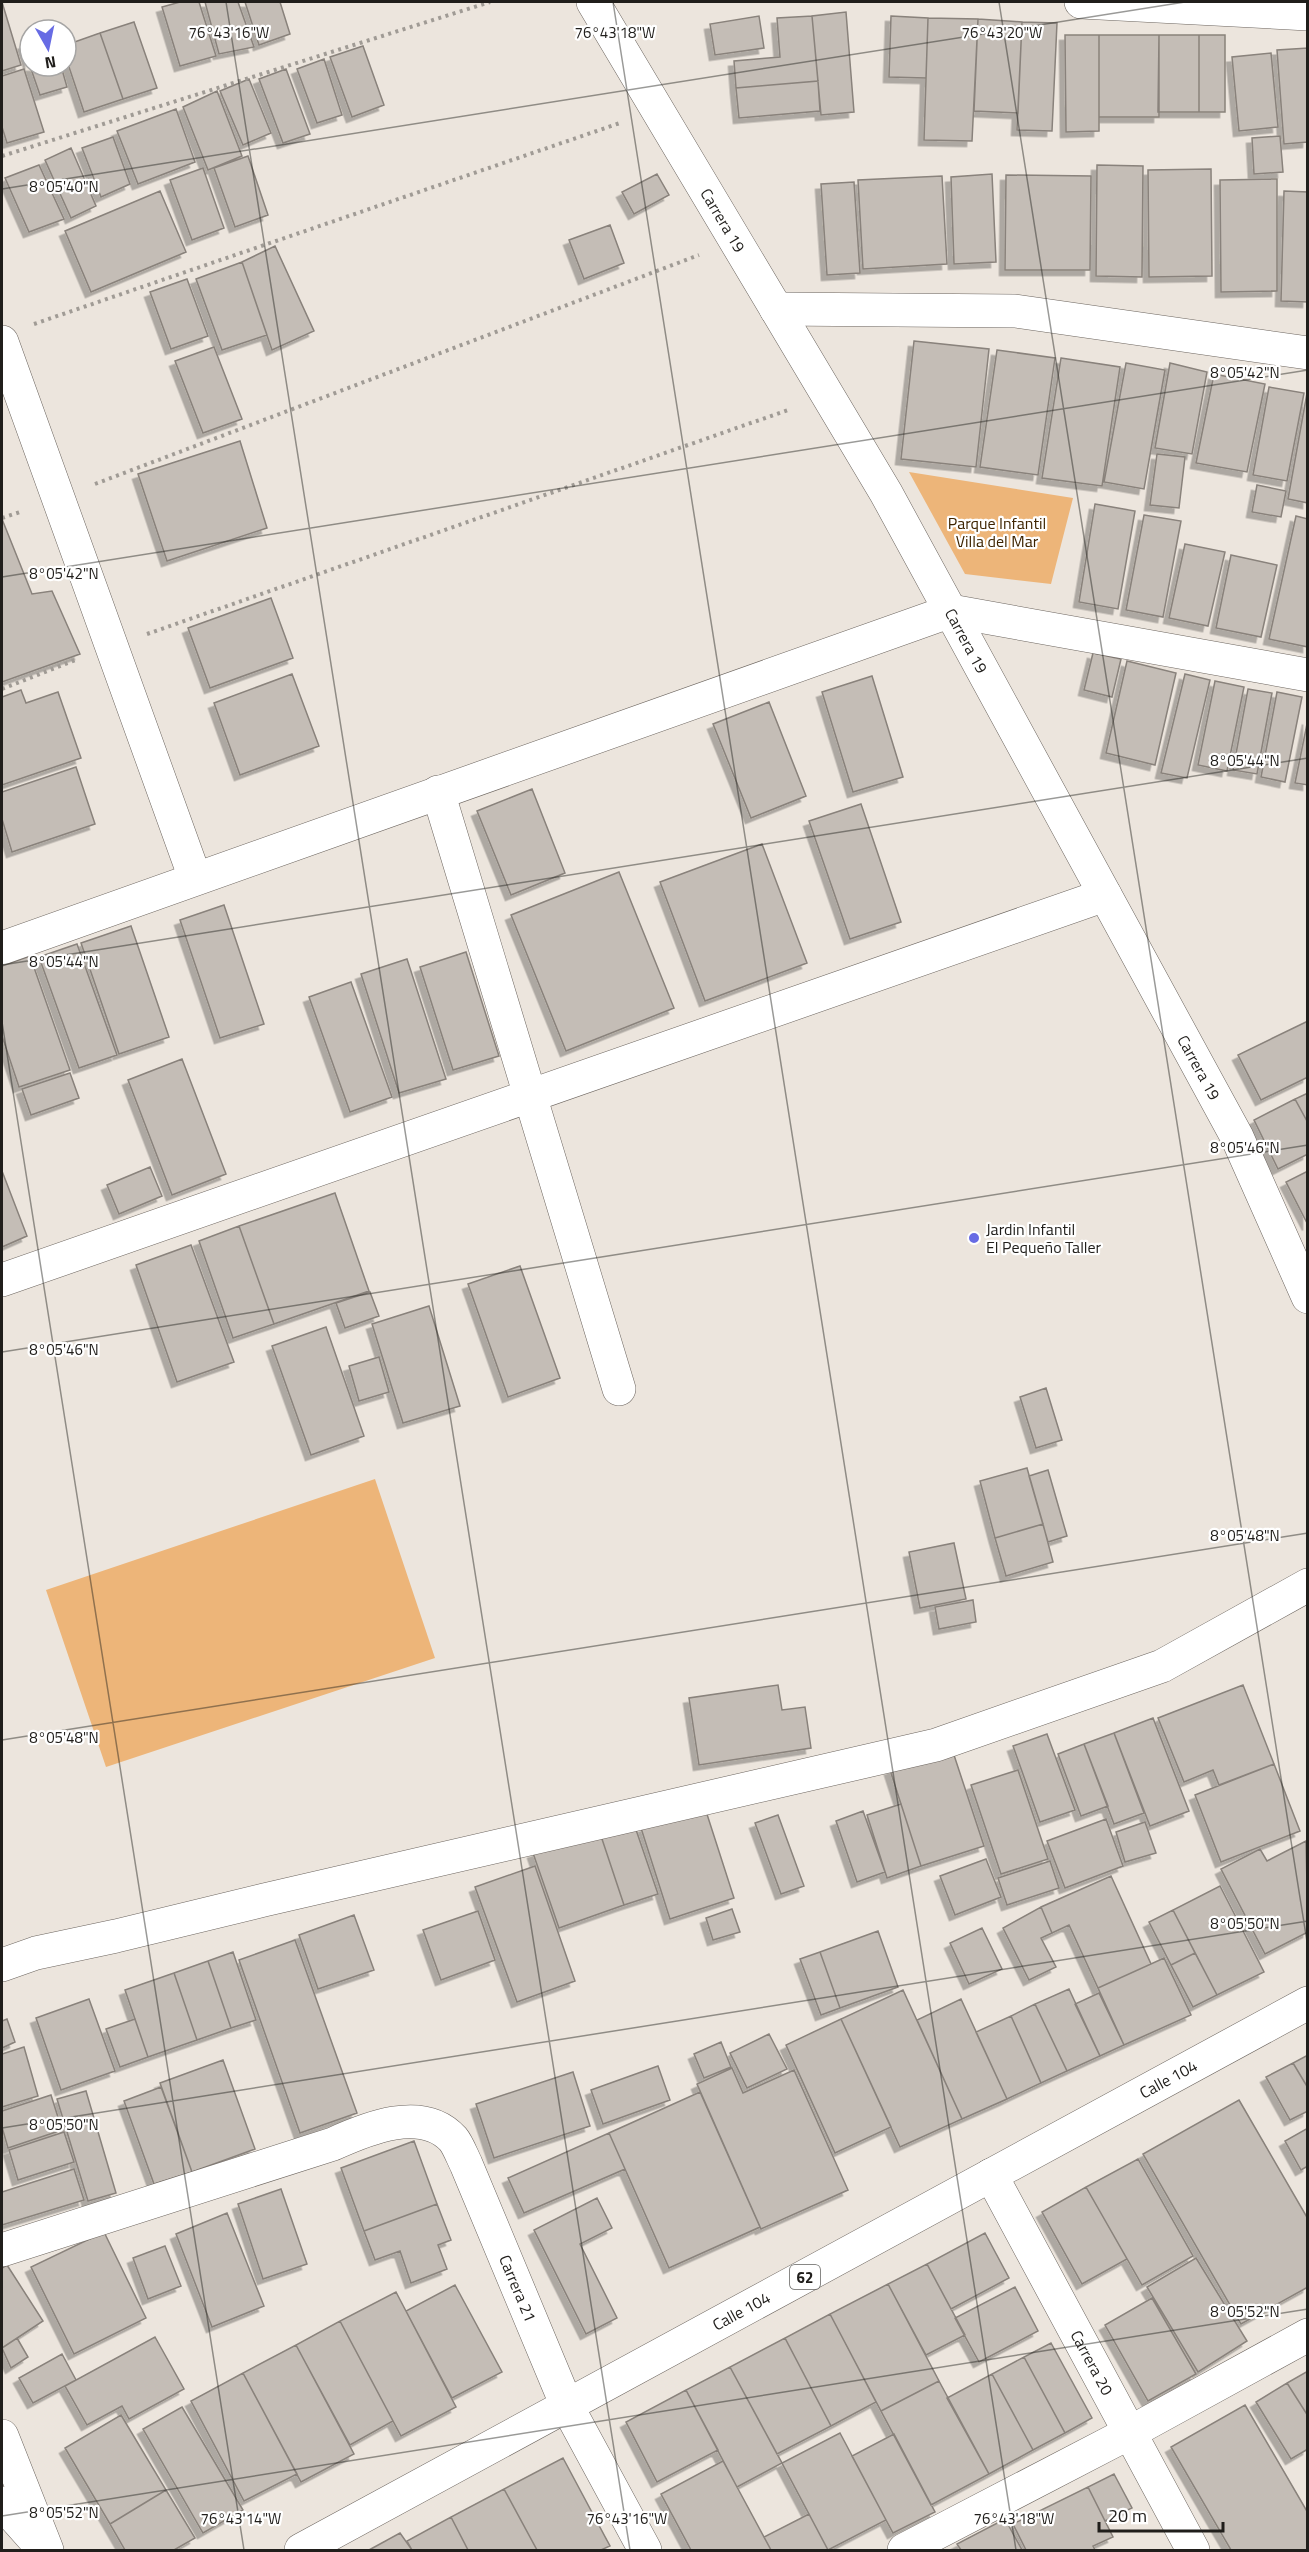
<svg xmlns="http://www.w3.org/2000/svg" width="1309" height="2552" font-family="'Titillium Web',sans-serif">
<defs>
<filter id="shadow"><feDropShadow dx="-5.5" dy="5.5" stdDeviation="0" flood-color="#0004"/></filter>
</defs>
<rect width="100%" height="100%" fill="#ece5dd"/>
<path fill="#edb579" d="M909 472 1073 498 1051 584 965 574Z
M375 1479 435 1658 106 1767 46 1590Z"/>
<path fill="#c4bdb6" stroke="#89827b" stroke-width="1.5" filter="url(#shadow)" d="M2 2 21 65 2 71Z
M180 2H199L216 56 180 66 162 7Z
M205 2H238L254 47 219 54Z
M245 2H280L290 34 259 45Z
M846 12 854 112 821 115 812 16Z
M759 16 764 48 715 55 710 24Z
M812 16 818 81 736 88 734 61 780 57 777 18Z
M891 16 928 18 926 78 889 77Z
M928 18 978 19 972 141 924 140Z
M978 19 1022 22 1018 113 974 111Z
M134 22 157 88 123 99 100 33Z
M1022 22 1057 23 1052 131 1017 130Z
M100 33 123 99 84 112 66 58V45Z
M1065 35H1099V131L1066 132Z
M1099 35H1159V117H1099Z
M1159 35H1199V112H1158Z
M1199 35H1225V112H1199Z
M30 42V65L23 44Z
M363 46 384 105 352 117 330 57Z
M1308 48V142L1284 144 1277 50Z
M1271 53 1278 127 1239 131 1232 57Z
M324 59 342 115 317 123 297 69Z
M30 66H61L67 87 40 95Z
M24 69 44 132 7 143 2 127V76Z
M286 69 310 134 283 143 259 79Z
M249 79 271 133 243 145 220 91Z
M818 81 820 111 739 118 736 88Z
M217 91 242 156 208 170 183 107Z
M176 109 195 162 138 184 117 131Z
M1280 136 1283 172 1254 174 1252 138Z
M113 137 130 184 101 197 82 148Z
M71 148 96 206 71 218 45 160Z
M248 156 268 215 235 227 214 168Z
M39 165 64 219 29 232 5 178Z
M1097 165 1143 166 1142 277 1096 276Z
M203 168 224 228 192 240 170 180Z
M1211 169 1212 276 1149 277 1148 170Z
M657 174 669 195 634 214 622 192Z
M992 174 996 262 954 264 951 177Z
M1006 175 1091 176 1090 270H1005Z
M942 176 947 264 863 269 858 180Z
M1277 179V291L1221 292 1220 180Z
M854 182 860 273 827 275 821 184Z
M160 191 186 252 91 292 65 231Z
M1284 191 1308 192V302L1281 301Z
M610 225 624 263 584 279 569 240Z
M275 246 314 331 272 350 242 262Z
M242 262 267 335 222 350 196 279Z
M187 279 208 336 171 349 150 292Z
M914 341 989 349 976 467 901 459Z
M214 347 242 419 203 433 175 361Z
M997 350 1055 358 1038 475 980 467Z
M1061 358 1120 367 1102 486 1042 478Z
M1126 363 1165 370 1144 489 1104 482Z
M1170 363 1207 372 1192 454 1155 448Z
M1214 374 1265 384 1247 472 1196 463Z
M1269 387 1304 393 1287 481 1253 475Z
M1307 393H1308V503L1288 499Z
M240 441 267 528 167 561 138 474Z
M1157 454 1185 457 1179 508 1150 505Z
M1257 485 1286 491 1281 517 1252 512Z
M1095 504 1135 511 1118 609 1079 602Z
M1144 515 1181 521 1163 617 1126 610Z
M1296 516 1308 519V647L1269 639Z
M2 519 32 594 52 591 80 654 2 682Z
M1185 544 1225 552 1208 626 1169 618Z
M1231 555 1277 565 1261 637 1216 628Z
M271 598 293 658 210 688 188 628Z
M1093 653 1121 659 1112 697 1084 690Z
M1127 661 1176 673 1155 765 1106 753Z
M292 674 319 746 240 775 214 703Z
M1185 674 1210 680 1187 778 1161 773Z
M872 676 903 777 853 792 822 692Z
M1215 681 1244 687 1227 771 1198 765Z
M1248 689 1272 693 1257 774 1233 770Z
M21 690 26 703 58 692 81 758 2 785V697Z
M1277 692 1302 697 1285 782 1261 777Z
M769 702 806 796 751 818 713 724Z
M1308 719V785L1295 783Z
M76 767 95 824 12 852 2 819V792Z
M532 789 565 873 511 895 477 811Z
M861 804 901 922 850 939 809 821Z
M762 844 807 963 705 1001 660 882Z
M619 872 674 1008 566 1051 511 915Z
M224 905 264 1024 220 1038 180 920Z
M131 926 169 1037 119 1054 81 943Z
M77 944 117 1055 79 1068 39 957Z
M466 952 499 1056 453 1070 420 967Z
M30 956 70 1070 19 1087 2 1036V966Z
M407 959 446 1079 399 1093 361 974Z
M351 982 392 1097 350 1112 309 997Z
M1308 1021V1077L1261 1100 1238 1055Z
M182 1059 226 1174 172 1195 128 1080Z
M70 1073 79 1098 31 1115 22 1089Z
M1308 1093V1123L1295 1099Z
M1295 1099 1308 1123V1154L1278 1169 1254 1120Z
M150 1167 162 1196 119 1214 107 1185Z
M2 1171 27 1236 2 1247Z
M1308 1171V1225L1286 1182Z
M335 1193 369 1291 274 1324 239 1226Z
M239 1226 274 1324 233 1338 199 1241Z
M191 1245 234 1362 177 1382 136 1265Z
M520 1266 560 1378 508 1397 468 1284Z
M370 1292 379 1316 345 1328 336 1303Z
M429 1306 460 1406 403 1423 372 1324Z
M326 1327 364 1436 311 1455 272 1346Z
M379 1357 389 1392 359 1401 349 1366Z
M1046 1388 1062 1440 1036 1448 1020 1397Z
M1027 1468 1043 1524 995 1538 980 1481Z
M1048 1470 1067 1536 1048 1542 1029 1476Z
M1043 1524 1053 1562 1006 1576 995 1538Z
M954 1543 966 1599 920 1608 909 1552Z
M973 1600 976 1622 939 1629 935 1607Z
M778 1685 782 1710 805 1707 811 1748 699 1765 689 1698Z
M1243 1685 1274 1764 1219 1785 1213 1770 1184 1782 1158 1718Z
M1153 1718 1189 1811 1150 1826 1114 1733Z
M1114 1733 1144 1813 1114 1824 1084 1744Z
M1047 1734 1075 1810 1040 1822 1013 1746Z
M1084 1744 1108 1806 1081 1816 1058 1754Z
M952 1749 984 1846 921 1866 890 1770Z
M1274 1764 1300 1831 1221 1862 1195 1795Z
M1018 1770 1048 1859 1001 1874 971 1785Z
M901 1804 921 1866 887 1878 867 1815Z
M705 1808 734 1898 670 1919 641 1828Z
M863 1811 885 1872 857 1882 836 1821Z
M778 1815 804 1886 781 1894 755 1823Z
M632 1818 658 1894 624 1905 599 1830Z
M1106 1819 1123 1866 1065 1888 1047 1841Z
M1145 1822 1156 1853 1125 1862 1116 1832Z
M599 1830 624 1905 559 1928 533 1853Z
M1306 1841 1308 1932 1265 1954 1221 1869 1260 1849 1267 1861Z
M986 1859 1001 1897 955 1915 940 1876Z
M1050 1861 1059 1888 1007 1905 998 1878Z
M535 1866 575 1981 517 2002 475 1887Z
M1111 1876 1151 1964 1098 1988 1069 1925 1052 1933 1041 1907Z
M1220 1886 1264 1972 1217 1995 1173 1910Z
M1041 1907 1052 1933 1041 1938 1056 1967 1029 1980 1003 1928Z
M732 1909 740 1932 713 1940 706 1918Z
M1173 1910 1195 1953 1171 1965 1149 1922Z
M478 1911 495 1960 441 1980 423 1930Z
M354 1915 374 1970 318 1989 299 1935Z
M982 1928 1002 1969 969 1984 950 1943Z
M878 1931 898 1987 840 2008 820 1952Z
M295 1940 357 2113 300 2133 239 1960Z
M233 1952 256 2020 231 2028 208 1961Z
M820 1952 840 2008 821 2015 800 1959Z
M1195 1953 1217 1995 1193 2007 1171 1965Z
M1164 1958 1191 2015 1124 2045 1098 1988Z
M208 1961 231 2028 197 2040 174 1973Z
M174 1973 197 2040 148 2057 125 1990Z
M1069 1989 1100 2056 1067 2071 1035 2004Z
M903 1990 962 2119 900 2147 841 2019Z
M1099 1993 1124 2045 1100 2056 1075 2004Z
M89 1999 115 2071 61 2090 36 2018Z
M961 1999 1007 2099 962 2119 917 2020Z
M1035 2004 1067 2071 1041 2083 1011 2016Z
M1011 2016 1041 2083 1007 2099 976 2032Z
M7 2019 15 2042 2 2048V2021Z
M135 2019 148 2057 120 2067 106 2029Z
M841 2019 891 2127 835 2153 786 2045Z
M769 2034 787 2069 747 2088 730 2053Z
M721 2042 731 2067 704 2078 694 2054Z
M24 2047 38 2096 2 2107V2054Z
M1308 2055V2088L1293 2063Z
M223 2060 255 2149 192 2172 160 2083Z
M1293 2063 1308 2088V2111L1290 2120 1266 2077Z
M658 2066 670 2100 603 2124 591 2090Z
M732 2068 743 2093 794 2070 848 2190 761 2229 697 2084Z
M573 2072 590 2126 494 2158 476 2104Z
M161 2087 192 2172 154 2184 124 2101Z
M86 2091 116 2193 88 2201 57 2099Z
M700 2092 760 2227 669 2268 609 2133Z
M51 2095 62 2130 8 2148 2 2127V2111Z
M1239 2100 1308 2219V2287L1241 2324 1143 2154Z
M1308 2128V2166L1301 2170 1285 2141Z
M64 2132 74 2162 18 2180 9 2150Z
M609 2133 625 2169 524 2213 508 2178Z
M414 2141 437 2204 364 2231 341 2168Z
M1138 2159 1193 2256 1142 2285 1086 2187Z
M74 2169 84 2200 2 2225V2192Z
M1086 2187 1127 2259 1082 2284 1042 2212Z
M281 2189 307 2264 263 2279 238 2204Z
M597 2198 612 2228 580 2244 617 2318 586 2334 534 2230Z
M437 2204 451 2240 438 2245 447 2269 411 2283 400 2251 375 2260 364 2231Z
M227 2213 264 2306 212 2327 176 2234Z
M104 2232 146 2318 74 2354 31 2267Z
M985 2233 1009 2278 951 2309 927 2264Z
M165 2246 181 2286 148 2299 133 2258Z
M1196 2258 1247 2341 1198 2372 1147 2287Z
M927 2264 965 2335 926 2355 888 2284Z
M7 2265 43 2321 2 2348V2268Z
M888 2284 939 2381 881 2411 830 2314Z
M455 2285 502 2372 452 2398 406 2311Z
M1015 2287 1038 2331 979 2362 955 2318Z
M396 2292 456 2407 401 2436 340 2321Z
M1152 2298 1196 2374 1148 2401 1105 2325Z
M830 2314 876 2402 831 2426 785 2338Z
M340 2321 393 2421 350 2445 296 2345Z
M155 2337 184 2389 129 2419 122 2406 87 2425 65 2386Z
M17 2338 28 2357 11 2368 2 2348Z
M785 2338 831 2426 777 2454 730 2367Z
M1051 2343 1092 2418 1065 2433 1024 2357Z
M296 2345 354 2454 301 2482 243 2373Z
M62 2354 76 2380 33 2403 19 2378Z
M1024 2357 1065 2433 1033 2450 992 2374Z
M730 2367 782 2463 737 2487 686 2390Z
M1308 2371V2416L1287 2383Z
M243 2373 297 2474 244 2501 191 2401Z
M992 2374 1033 2450 989 2474 947 2398Z
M939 2381 989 2474 931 2505 881 2411Z
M1287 2383 1308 2416V2449L1291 2459 1256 2402Z
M686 2390 718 2450 657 2482 626 2422Z
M1245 2405 1308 2513V2550H1231L1171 2447Z
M182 2407 243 2510 203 2533 143 2429Z
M121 2415 166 2490 110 2524 65 2448Z
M840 2433 886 2520 828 2550 782 2463Z
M894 2434 935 2512 893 2533 852 2456Z
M563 2458 610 2546 601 2550H537L504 2489Z
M723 2461 737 2487 771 2550H691L661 2494Z
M1114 2474 1132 2508 1105 2521 1088 2487Z
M1088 2487 1113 2537 1093 2546 1095 2550H1026L1013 2524Z
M504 2489 537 2550H468L451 2517Z
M166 2490 195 2538 174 2550H125L110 2524Z
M809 2514 828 2550H771L764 2537Z
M451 2517 468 2550H412L407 2541Z
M1005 2519 1022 2550H961L957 2544Z
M400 2533 412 2550H369Z"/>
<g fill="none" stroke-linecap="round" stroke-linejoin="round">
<g stroke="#6c655f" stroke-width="34">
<g id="minor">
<path id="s1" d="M593 2 886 493 1237 1137 1308 1297"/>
<path d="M1081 2 1308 14"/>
<path d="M776 309 1015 311 1308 353"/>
<path d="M2 342 195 878"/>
<path d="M438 792 619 1389"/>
<path d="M2 948 951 611 1308 675"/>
<path d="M2 1280 1105 895"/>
<path d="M2 1965 36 1953 116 1936 264 1900 936 1745 1162 1666 1308 1585"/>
<path id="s2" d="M991 2175 1193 2550"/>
<path id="s3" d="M2 2250 333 2144C366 2129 422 2105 453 2139 458 2145 462 2156 466 2164L567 2406 645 2550"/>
<path d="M2 2436 47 2550"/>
<path d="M2 2503 35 2540"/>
<path d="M904 2550 1129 2433 1308 2335"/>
</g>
</g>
<g stroke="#6c655f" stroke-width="34">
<g id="major">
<path id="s4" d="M301 2550 1308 2003"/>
</g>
</g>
<path stroke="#a09b95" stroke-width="4" stroke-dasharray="3 4.5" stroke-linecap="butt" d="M2 156 490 2
M34 324 620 123
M95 484 699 255
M2 518 23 511
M147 634 791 409
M2 689 78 659"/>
<use href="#minor" stroke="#fff" stroke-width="33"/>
<use href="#major" stroke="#fff" stroke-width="33"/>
</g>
<path fill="none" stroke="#201e1b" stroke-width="1.5" stroke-opacity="0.45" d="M226 2 630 2550M613 2 1016 2550M999 2 1308 1948M2 189 1185 2M2 577 1308 370M2 965 1308 758M2 1022 244 2550M2 1352 1308 1145M2 1740 1308 1533M2 2128 1308 1921M2 2516 1308 2309"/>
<circle fill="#676be4" stroke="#fff" stroke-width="2" cx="974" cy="1238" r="6"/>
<g text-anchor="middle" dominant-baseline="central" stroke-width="4.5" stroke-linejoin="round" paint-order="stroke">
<rect fill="#fff" stroke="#63625f" stroke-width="1.5" x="790" y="2265" width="30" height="24" rx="4.5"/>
<g font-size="15" font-weight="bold" fill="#201e1b">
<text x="805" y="2277">62</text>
</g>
<g font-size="16" fill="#201e1b" stroke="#fff">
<text stroke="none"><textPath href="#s1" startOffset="254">Carrera 19</textPath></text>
<text stroke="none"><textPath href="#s1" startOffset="740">Carrera 19</textPath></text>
<text stroke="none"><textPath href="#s1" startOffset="1226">Carrera 19</textPath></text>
<text stroke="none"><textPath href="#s4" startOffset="987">Calle 104</textPath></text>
<text stroke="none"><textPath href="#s3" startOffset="639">Carrera 21</textPath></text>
<text stroke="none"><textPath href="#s4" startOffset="501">Calle 104</textPath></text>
<text stroke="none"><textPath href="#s2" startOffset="213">Carrera 20</textPath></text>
</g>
<g font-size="16" fill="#3e2401" stroke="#fff">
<text x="997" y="523">Parque Infantil<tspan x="997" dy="18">Villa del Mar</tspan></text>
</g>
<g font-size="16" fill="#201e1b" stroke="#fff" text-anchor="start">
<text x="986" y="1229">Jardin Infantil<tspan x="986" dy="18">El Pequeño Taller</tspan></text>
</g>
</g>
<g font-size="15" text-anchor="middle" fill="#201e1b" stroke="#fff" stroke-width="4.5" stroke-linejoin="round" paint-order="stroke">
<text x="229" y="38">76°43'16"W</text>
<text x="615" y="38">76°43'18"W</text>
<text x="1002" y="38">76°43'20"W</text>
<text x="64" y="192">8°05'40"N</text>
<text x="1245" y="378">8°05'42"N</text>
<text x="64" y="579">8°05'42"N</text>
<text x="1245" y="766">8°05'44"N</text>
<text x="64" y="967">8°05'44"N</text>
<text x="1245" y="1153">8°05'46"N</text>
<text x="64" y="1355">8°05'46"N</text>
<text x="1245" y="1541">8°05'48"N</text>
<text x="64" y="1743">8°05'48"N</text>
<text x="1245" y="1929">8°05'50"N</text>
<text x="64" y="2130">8°05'50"N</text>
<text x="1245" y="2317">8°05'52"N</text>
<text x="64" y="2518">8°05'52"N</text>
<text x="241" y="2524">76°43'14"W</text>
<text x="627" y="2524">76°43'16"W</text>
<text x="1014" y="2524">76°43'18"W</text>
</g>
<rect width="1309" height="2552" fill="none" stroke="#201e1b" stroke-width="6"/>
<g transform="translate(48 48) rotate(171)"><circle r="28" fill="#ffffff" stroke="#a6a5a4" stroke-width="1.5"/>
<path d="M0-4.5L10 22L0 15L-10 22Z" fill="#676be4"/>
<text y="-9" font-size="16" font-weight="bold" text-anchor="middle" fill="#201e1b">N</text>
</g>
<path d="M1099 2522v9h124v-9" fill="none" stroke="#201e1b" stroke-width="3"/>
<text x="1108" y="2522" font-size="18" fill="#201e1b" stroke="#ffffff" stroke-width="4.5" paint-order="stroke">20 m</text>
</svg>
